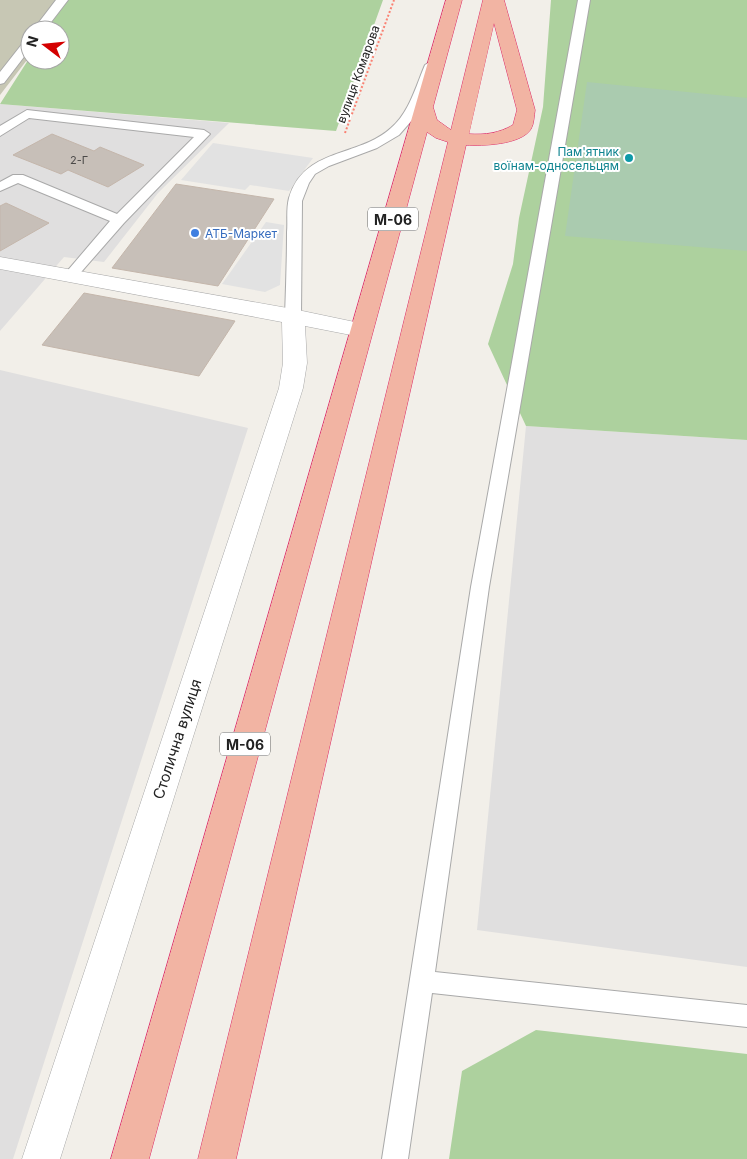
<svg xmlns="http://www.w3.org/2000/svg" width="747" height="1159" font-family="Inter,sans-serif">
<rect width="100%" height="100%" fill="#f2efe9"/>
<path fill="#e0dfdf" d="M0 104 229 123 158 193 104 262 64 257 0 331Z
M0 370 248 428 13 1159H0Z
M526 426 747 440V967L477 930Z"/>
<path fill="#c7c7b4" d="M0 0H73L50 30H30V56L0 95Z"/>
<path fill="#add19e" d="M66 0H383L336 131 0 104 30 57V60H60V30H47Z
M551 0H747V440L526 426 488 344 513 264 519 218 543 107Z
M536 1030 747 1054V1159H449L462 1071Z"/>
<path fill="#aacbaf" d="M587 82 747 98V251L565 236Z"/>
<path fill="#e2e2e2" d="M213 143 313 158 289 191 250 185 245 190 181 180Z
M266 222 284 225 280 285 265 292 222 284Z"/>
<path fill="#c7bfb8" stroke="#c4b6ab" d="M52 134 94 151 100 147 144 165 108 187 68 170 61 174 13 155Z
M176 184 274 199 218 286 112 268Z
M6 203 49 223 0 251V206Z
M84 293 235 321 199 376 42 345Z"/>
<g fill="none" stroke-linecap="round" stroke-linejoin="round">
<g stroke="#a9a9a9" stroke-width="2">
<path id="service" d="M56 0H68L45 30H33Z
M578 0H590L489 587 435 972 747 1005V1027L432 993 408 1159H382L471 587Z
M30 37V49L4 83 0 84V72L26 39Z
M431 61 437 65 413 119 399 135 377 148 329 166 315 174 309 183 302 201 301 316 298 319H288L285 316C286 288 287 260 287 232 288 222 286 209 289 198 304 147 358 158 391 128 409 113 416 86 425 65Z
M27 110 204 130 210 134 124 223 75 279H65L63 276 110 221 18 183 0 191V182L13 175H23L117 214 194 137 29 118 0 136V126Z"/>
</g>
<g stroke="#a9a9a9" stroke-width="1">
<path id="minor" d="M0 257 293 309 369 325 372 330 369 335 361 337 305 326 307 363 303 388 60 1159H22L279 388 283 363 282 322 0 269Z"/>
</g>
<g stroke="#dc2a67" stroke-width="1">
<path id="trunk" d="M446 0H462L433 107 437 120 451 130 483 0H504L535 110C534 116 534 124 531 129 521 145 482 146 466 145L236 1159H198L448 142 436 138 427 132 149 1159H111ZM494 23 517 110 513 125C499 133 486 135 469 134Z"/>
</g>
<path stroke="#fa8072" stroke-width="2" stroke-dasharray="2 2" stroke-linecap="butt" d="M345 133 394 0"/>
<use href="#service" fill="#fff" fill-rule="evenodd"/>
<use href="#minor" fill="#fff" fill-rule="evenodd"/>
<use href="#trunk" fill="#f2b4a3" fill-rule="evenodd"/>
</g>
<circle fill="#0f9aa8" stroke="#fff" stroke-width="2" cx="629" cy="158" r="5"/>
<circle fill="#3f7fe0" stroke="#fff" stroke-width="2" cx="195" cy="233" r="5"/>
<g text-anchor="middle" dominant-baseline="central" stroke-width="4" stroke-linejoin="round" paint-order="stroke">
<g font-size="11" fill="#4b4948">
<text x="79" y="160">2-Г</text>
</g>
<g font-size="12" fill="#222" stroke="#fff">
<text transform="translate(358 74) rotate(-70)">вулиця Комарова</text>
</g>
<g font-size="12" fill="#0d838f" stroke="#fff" text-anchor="end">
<text x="619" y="151">Пам'ятник<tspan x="619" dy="14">воїнам-односельцям</tspan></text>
</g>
<g font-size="12" fill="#366cbe" stroke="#fff" text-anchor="start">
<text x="205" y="233">АТБ-Маркет</text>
</g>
<g fill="#fff" stroke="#646464" stroke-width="1">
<rect x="368" y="207.5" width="50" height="23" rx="4"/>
<rect x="220" y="732.5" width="50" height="23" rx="4"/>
</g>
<g font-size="14" font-weight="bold" fill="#222">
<text x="393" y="219">М-06</text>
<text x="245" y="744">М-06</text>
</g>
<g font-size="15" fill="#222" stroke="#fff">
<text transform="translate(177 739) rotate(-72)">Столична вулиця</text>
</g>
</g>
<g transform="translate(45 45) rotate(286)"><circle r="24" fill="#ffffff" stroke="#a7a7a7"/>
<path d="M0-4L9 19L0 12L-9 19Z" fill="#d40000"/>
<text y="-8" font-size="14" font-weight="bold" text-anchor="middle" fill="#222222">N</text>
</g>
</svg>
